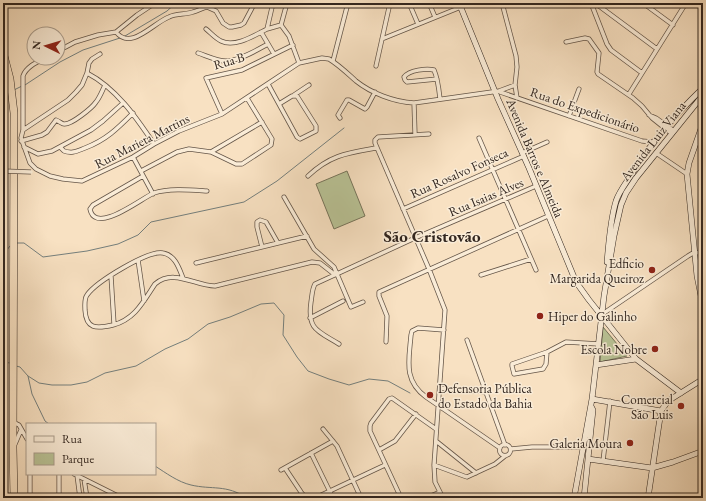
<svg xmlns="http://www.w3.org/2000/svg" width="706" height="501" font-family="'EB Garamond',serif">
<rect width="100%" height="100%" fill="#f8e1c2"/>
<filter id="stains"><feTurbulence type="fractalNoise" baseFrequency=".005" numOctaves="4"/><feColorMatrix values="0 0 0 0 .2 0 0 0 0 .09 0 0 0 0 .02 0 0 0 .5 -.17"/></filter>
<radialGradient id="worn" r=".72"><stop offset=".6" stop-color="#630" stop-opacity="0"/><stop offset="1" stop-color="#630" stop-opacity=".3"/></radialGradient>
<path fill="#b9c396" stroke="#76745a" d="M347 171 365 216 334 229 316 184Z
M603 327 627 356 600 362Z"/>
<g fill="none" stroke-linecap="round" stroke-linejoin="round">
<path stroke="#747f7d" stroke-width="1" d="M125 36 167 11 176 3
M25 85 60 62 83 50 120 38
M14 90 22 86
M3 95 8 93
M17 243H24L43 257 87 251 118 244 138 235 151 222 244 202 277 181 344 128
M3 255 10 246
M3 362 10 363
M16 366 20 367 28 376 32 394 45 421 49 424
M28 376 39 383 52 385H71L87 382 105 373 136 366 165 349 188 339 208 324 230 317 261 304 274 303 284 315 283 335 297 357 308 371 329 379 349 385 369 379 388 381 410 393
M155 466C166 473 178 482 191 485 212 490 226 484 247 498"/>
<g stroke="#645548" stroke-width="5">
<path id="street" d="M409 3 418 24
M429 3 435 17
M502 3 516 56 517 67 515 85 517 98
M591 3 607 44 611 50 642 73
M595 3 657 49
M643 3 673 25
M698 3 703 7
M281 25 289 36 299 63
M206 29C211 33 215 38 221 41 235 48 255 35 267 29L273 3
M267 29 281 25 287 3
M116 32C131 51 153 23 169 17 177 13 185 15 193 12 198 11 202 8 207 7L216 11 223 23 229 27H232L241 25 244 23 252 8
M261 32 274 54
M382 39 461 7
M566 42 585 38 589 39 599 53 597 72 598 74 633 98 642 106 652 118 672 134
M58 51 75 42 98 35 116 32 137 15 155 3
M198 53C207 56 217 61 226 61 239 61 257 50 268 44
M45 58C37 62 26 67 23 76V130L21 138 30 163 36 169 50 176 63 179 82 181 133 157 154 144 179 131 222 114 299 63 322 58 329 59C339 65 347 73 356 81 371 93 394 102 414 103L499 91 515 85
M333 61 348 3
M376 66 390 3
M87 73C116 88 136 117 154 144
M437 79 407 82 405 80 404 77C409 70 427 68 434 70 438 79 439 90 440 99
M268 84 297 137 300 139 316 131V126L297 96H292L279 104
M500 92 642 141 653 142
M629 94 686 3
M294 95 309 85
M414 103 415 134
M222 114 206 78 242 70 293 45
M649 115 656 118 674 131
M569 116 579 89
M340 118 338 115 347 100H349L365 109 367 107 375 92
M23 130 68 100 76 92 82 85 87 73 89 63 92 59 100 54
M429 134 378 137 375 140V143L429 269 445 310 434 465 435 482 443 498
M479 138 536 270
M21 141 42 135 47 132 56 120C59 121 62 124 64 124 71 125 92 108 96 102 100 97 102 91 105 85
M24 147 38 154 52 151 91 130 103 121 123 103
M60 147 64 151C72 154 77 151 85 148 106 140 117 129 133 113
M211 152 262 122
M522 153 547 142
M656 153 687 174
M133 157 153 194
M141 171 177 152 189 149 211 152 236 164H242L271 145 272 139 247 98
M143 176 93 205 90 209C95 236 143 197 154 193 169 188 191 190 207 191
M308 176C330 155 347 153 376 148
M284 197 314 249 334 267 351 307 363 302
M403 209 524 156
M262 247 257 227V222L260 220 266 222 278 243
M138 260 144 301
M196 263 307 236
M481 275 531 259
M111 276 114 324
M183 278C179 268 175 255 163 253 148 250 96 282 87 295 84 299 85 305 85 310 86 329 96 329 113 325 135 319 143 302 155 284 174 268 195 286 215 286L312 262 320 263 334 274
M601 315 688 256 693 253 703 252
M310 318 343 301
M444 330 418 328 412 331 411 335C409 360 403 380 426 397L500 448
M467 340 505 445
M386 342 387 316 379 296V292L548 216
M339 344C318 331 307 330 311 302 312 296 312 289 315 284L415 238 536 186
M547 352 546 364 543 369 514 374 512 366V364L547 352 566 342 599 344
M440 388 486 392
M13 422 19 425 27 439
M323 429 337 446 361 498
M436 441 476 473
M15 444 21 430
M499.5 450a5.5 5.5 0 1 1 11 0a5.5 5.5 0 1 1-11 0Z
M511 449 532 447H583
M379 450 395 441 416 414
M311 453 333 498
M603 461 610 401
M434 465 464 476 467 477 495 464 505 456
M285 468 301 492 306 498
M281 470 333 441
M30 474V498
M74 474 122 498
M77 475 80 498
M84 479 87 498
M59 498V474
M315 498 385 465
M401 498 370 431V426L371 423 389 399 392 398 436 429
M426 498 440 492"/>
</g>
<g stroke="#32261f" stroke-width="6">
<path id="secondary" d="M459 3 498 99 529 168 576 282 589 300 636 359 681 393
M703 123 689 163 687 174 697 276 703 306
M607 262C609 242 610 221 616 201 619 192 626 183 631 175 651 142 676 114 703 88
M596 365 636 359
M592 399 661 411
M588 459 652 468 673 462 703 451
M574 498 592 399 604 296 614 236 621 205 626 193 636 178 703 95
M584 498 591 429 593 410 591 406
M648 498 661 411 668 401 703 379"/>
</g>
<g stroke="#32261f" stroke-width="8">
<path id="highway" d="M3 52 10 79 14 113 13 448 14 498"/>
</g>
<use href="#street" stroke="#faecd7" stroke-width="3.5"/>
<use href="#secondary" stroke="#faecd7" stroke-width="5"/>
<use href="#highway" stroke="#f8e1c2" stroke-width="7"/>
<g stroke="#645548" stroke-width="5" stroke-linecap="butt">
<path id="street-bridge" d="M3 171 31 172"/>
</g>
<use href="#street-bridge" stroke="#faecd7" stroke-width="3.5"/>
</g>
<g fill="#8f2418" stroke="#faecd7" stroke-width="1.5">
<circle cx="652" cy="270" r="4"/>
<circle cx="540" cy="316" r="4"/>
<circle cx="655" cy="349" r="4"/>
<circle cx="430" cy="395" r="4"/>
<circle cx="681" cy="406" r="4"/>
<circle cx="630" cy="443" r="4"/>
</g>
<g text-anchor="middle" dominant-baseline="central" stroke-width="3" stroke-linejoin="round" paint-order="stroke">
<g font-size="13" fill="#32261f" stroke="#faecd7">
<text transform="translate(229 61) rotate(-16)">Rua B</text>
<text transform="translate(585 110) rotate(19)">Rua do Expedicionário</text>
<text transform="translate(142 141) rotate(-27)">Rua Marieta Martins</text>
<text transform="translate(653 141) rotate(-52)">Avenida Luiz Viana</text>
<text transform="translate(535 158) rotate(67)">Avenida Barros e Almeida</text>
<text transform="translate(459 173) rotate(-24)">Rua Rosalvo Fonseca</text>
<text transform="translate(486 197) rotate(-23)">Rua Isaias Alves</text>
</g>
<g font-size="13" fill="#32261f" stroke="#faecd7" text-anchor="end">
<text x="644" y="263">Edficio<tspan x="644" dy="15">Margarida Queiroz</tspan></text>
<text x="548" y="316" text-anchor="start">Hiper do Galinho</text>
<text x="647" y="349">Escola Nobre</text>
<text x="438" y="388" text-anchor="start">Defensoria Pública<tspan x="438" dy="15">do Estado da Bahia</tspan></text>
<text x="673" y="399">Comercial<tspan x="673" dy="15">São Luis</tspan></text>
<text x="622" y="443">Galeria Moura</text>
</g>
<g font-size="17" font-weight="bold" fill="#32261f" stroke="#faecd7">
<text x="432" y="236">São Cristovão</text>
</g>
</g>
<rect width="706" height="501" fill="none" stroke="#f8e1c2" stroke-width="16"/>
<rect x="4" y="4" width="698" height="493" fill="none" stroke="#32261f" stroke-width="2"/>
<rect x="8" y="8" width="690" height="485" fill="none" stroke="#32261f"/>
<rect x="26" y="423" width="130" height="52" fill="#faecd7" stroke="#aa9d8d"/>
<rect x="34" y="436" width="20" height="6" fill="#faecd7" stroke="#aa9d8d"/>
<text x="62" y="443" font-size="12" fill="#32261f">Rua</text>
<rect x="34" y="453" width="20" height="12" fill="#b9c396" stroke="#aa9d8d"/>
<text x="62" y="463" font-size="12" fill="#32261f">Parque</text>
<g transform="translate(46 46) rotate(275)"><circle r="19" fill="#faecd7" stroke="#aa9d8d"/>
<path d="M0-3L7 15L0 10L-7 15Z" fill="#8f2418"/>
<text y="-6" font-size="11" font-weight="bold" text-anchor="middle" fill="#32261f">N</text>
</g>
<rect width="100%" height="100%" filter="url(#stains)"/>
<rect width="100%" height="100%" fill="url(#worn)"/>
</svg>
